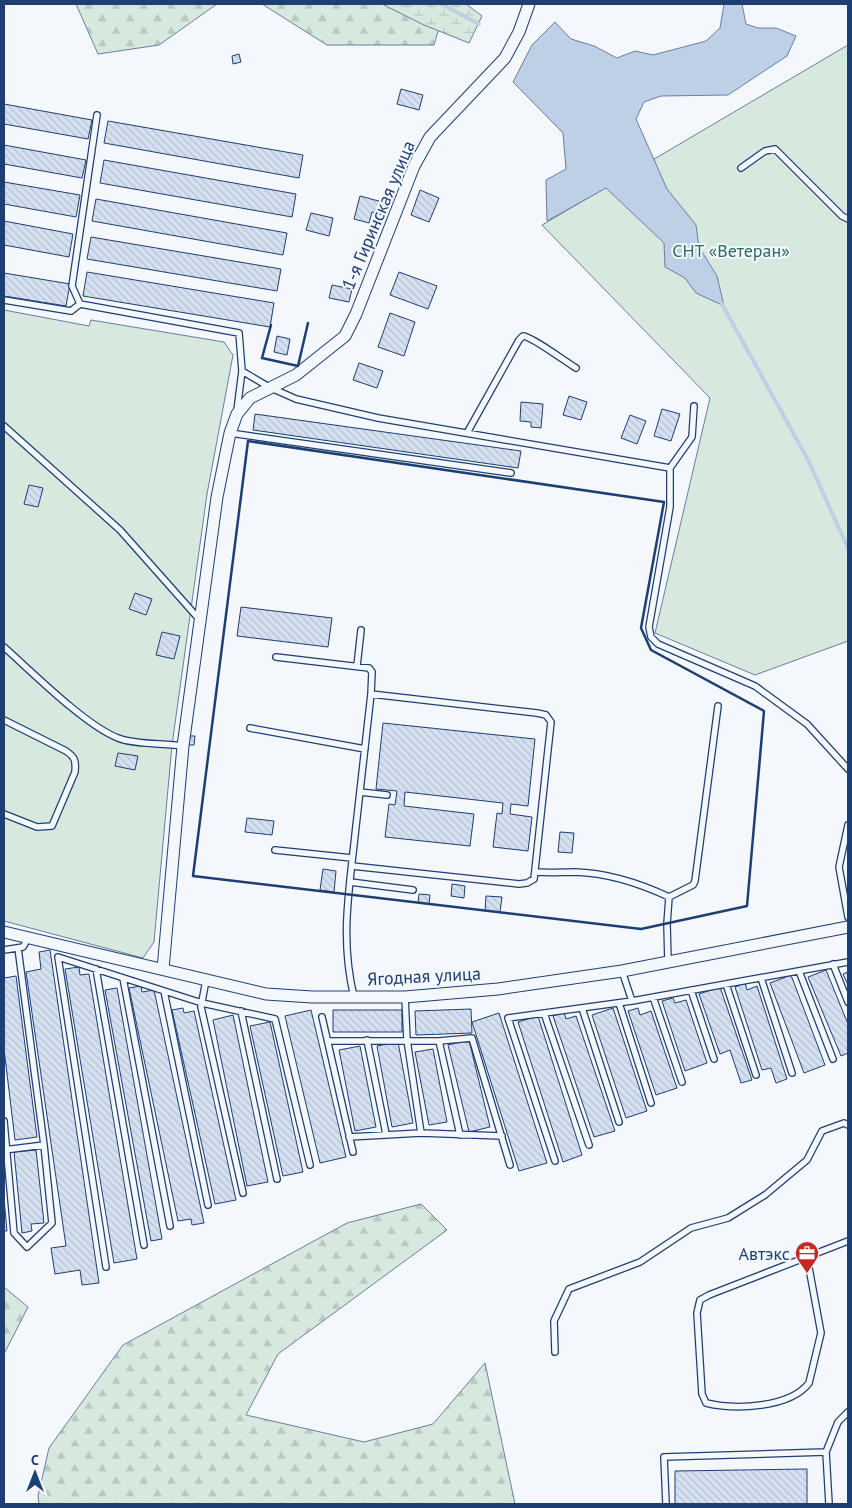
<svg xmlns="http://www.w3.org/2000/svg" width="852" height="1508" font-family="'PT Sans',sans-serif">
<defs>
<pattern id="forest-firs" width="22" height="20" patternUnits="userSpaceOnUse" patternTransform="scale(1.25)"><rect width="22" height="20" fill="#d7e8df"/><path d="M5 1l3.5 6h-7zM16 11l3.5 6h-7z" fill="#b8c8c3"/></pattern>
<pattern id="wetland-marsh" width="20" height="14" patternUnits="userSpaceOnUse" patternTransform="scale(1.25)"><rect width="20" height="14" fill="#d7e8df"/><path d="M1 5h8M5 5V1M11 12h8M15 12V8" fill="none" stroke="#b8c8c3"/></pattern>
<pattern id="building-back-hatch" width="6" height="6" patternUnits="userSpaceOnUse" patternTransform="scale(1.25)"><rect width="6" height="6" fill="#d5e0f0"/><path d="M-1 5l2 2M0 0l6 6M5-1l2 2" fill="none" stroke="#b6c1d1"/></pattern>
</defs>
<rect width="100%" height="100%" fill="#f4f7fb"/>
<path fill="url(#forest-firs)" stroke="#687fa3" d="M76 4H217L159 45 98 54Z
M262 4H421L443 14 434 45H327Z
M421 1204 447 1230 278 1354 246 1415 364 1442 433 1424 485 1363 515 1504H39L38 1496 49 1448 123 1345 347 1223Z
M4 1287 28 1307 4 1354Z"/>
<path fill="url(#wetland-marsh)" stroke="#687fa3" d="M382 4H466L482 16 469 43 424 25Z"/>
<path fill="#d7e8df" stroke="#687fa3" d="M848 45V641L755 675 655 633 710 398 542 225Z
M4 310 89 326 91 320 224 342 233 355 207 494 172 745 154 942 143 958 4 921Z"/>
<path fill="#bed0e5" stroke="#687fa3" d="M724 4H742L746 24 758 28H776L796 36 787 56 728 95 661 96 644 102 636 119 667 189 696 225 699 247 717 276 724 306 696 293 685 278 665 267 664 243 606 188 547 221 546 180 566 169 563 133 513 82 532 45 555 22 571 39 594 46 617 58 635 51 653 55 706 41 720 28Z"/>
<g fill="none" stroke-linecap="round" stroke-linejoin="round">
<path stroke="#bed0e5" stroke-width="4" d="M441 4 479 24
M722 304 808 460 848 548"/>
</g>
<path fill="url(#building-back-hatch)" stroke="#1d3f73" d="M239 54 241 62 233 64 232 56Z
M401 89 423 95 419 110 397 104Z
M4 104 92 120 88 139 4 124Z
M108 121 303 155 299 178 104 143Z
M4 145 86 160 82 178 4 164Z
M104 160 296 194 292 217 100 183Z
M4 182 80 195 76 217 4 204Z
M420 190 439 198 429 222 411 215Z
M360 196 386 203 383 215 372 212 369 223 354 219Z
M96 199 287 233 283 255 92 221Z
M311 213 333 218 329 236 306 230Z
M4 221 73 234 69 257 4 245Z
M91 237 281 269 277 291 87 259Z
M87 272 274 303 270 327 83 296Z
M399 272 437 286 428 309 390 295Z
M4 273 70 284 66 306 4 296Z
M332 285 352 289 349 302 329 298Z
M390 313 415 322 404 356 378 347Z
M277 336 290 339 287 355 274 352Z
M359 363 383 371 377 388 353 380Z
M569 396 587 402 581 420 563 415Z
M521 402 543 404 541 428 531 427V422L520 421Z
M662 409 680 414 671 441 654 436Z
M255 414 521 451 518 468 253 430Z
M630 415 646 421 637 444 621 438Z
M29 485 43 488 38 507 24 504Z
M135 593 152 599 146 615 129 609Z
M241 607 332 618 328 647 237 636Z
M162 632 180 636 174 659 156 655Z
M383 723 535 739 528 806 511 804 510 814 532 817 528 851 493 847 497 813 502 814 503 803 405 792 404 806 474 814 470 846 385 837 389 804 395 805 397 791 376 789Z
M190 736H195L194 745H189Z
M118 753 138 756 135 770 115 766Z
M247 818 274 821 272 835 245 832Z
M560 832 574 833 572 853 558 852Z
M323 869 336 871 334 892 320 890Z
M452 884 465 886 464 898 451 896Z
M419 894 430 895 429 904 418 903Z
M486 896 502 897 500 912 485 911Z
M50 950 99 1283 82 1285 80 1270 55 1274 51 1248 66 1246 26 972 41 969 39 952Z
M79 967 80 975 89 974 137 1259 114 1263 65 969Z
M826 970 848 1024V1053L841 1056 808 977Z
M848 972V985L843 974Z
M791 975 825 1065 804 1073 770 983Z
M16 976 37 1137 15 1140 4 1049V978Z
M745 983 747 990 757 986 787 1079 776 1083 771 1068 762 1070 735 987Z
M141 986 142 992 154 990 204 1223 192 1225 191 1219 178 1221 129 988Z
M720 987 752 1080 741 1083 730 1050 720 1054 699 994Z
M117 988 162 1239 151 1241 105 990Z
M673 998 675 1003 686 1000 707 1063 685 1071 662 1001Z
M183 1008 184 1013 194 1011 236 1200 215 1204 172 1010Z
M613 1008 647 1111 626 1118 592 1015Z
M638 1008 640 1015 651 1011 677 1088 656 1095 628 1011Z
M471 1009 472 1033 416 1035 415 1011Z
M311 1010 346 1157 320 1163 285 1016Z
M333 1010H402V1032H333Z
M564 1012 566 1019 576 1016 615 1131 594 1137 553 1016Z
M499 1013 547 1163 519 1171 472 1022Z
M233 1015 268 1182 247 1186 213 1020Z
M538 1016 582 1155 563 1162 518 1022Z
M270 1022 303 1172 283 1176 250 1026Z
M469 1040 490 1127 469 1132 448 1045Z
M398 1042 413 1123 392 1127 377 1046Z
M360 1046 376 1127 355 1131 339 1050Z
M433 1049 447 1122 429 1125 415 1052Z
M36 1150 44 1223 31 1224 32 1231 22 1233 14 1152Z
M4 1199 7 1231H4Z
M807 1469V1504H675V1471Z"/>
<g fill="none" stroke-linecap="round" stroke-linejoin="round">
<g stroke="#1d3f73" stroke-width="8">
<path id="service" d="M97 115 72 286 80 304 239 333 242 371 237 410
M741 168 765 151 775 149 842 216 848 219
M4 300 71 311 80 304
M242 371 269 387 296 399 378 418 670 468 692 437 694 406
M4 426 120 530 199 619
M230 433 511 473
M467 433 519 340 523 336C531 336 566 362 576 368
M670 468V507L649 627 651 637 658 644 755 686 807 724 848 769
M4 647C32 672 86 726 118 738 135 745 164 743 183 746
M276 657 369 668 372 672 371 694
M357 666 361 630
M4 720 66 751C75 757 76 761 75 772L52 826 37 827 4 814
M250 728 365 749
M360 792 387 795
M848 825 839 867 848 917
M275 850 352 858
M352 866 519 884 527 883 534 879 551 722 546 715 537 713 371 694C366 741 360 788 355 835 349 892 340 939 354 997
M536 872C549 873 562 872 575 872 609 873 639 883 669 897L667 924 668 962
M350 882 413 890
M669 897 693 885 695 881 718 706
M4 950 23 947 28 938
M833 964 848 1002
M96 969 144 1245
M622 971 632 1001
M799 971 833 1059
M123 978 170 1226
M761 978 792 1073
M206 980 201 1007 243 1193
M726 984 756 1075
M691 990 714 1059
M164 991 208 1205
M405 997 407 1040 421 1133
M653 997 682 1082
M619 1003 651 1103
M582 1008 619 1122
M241 1011 277 1179
M544 1013 589 1145
M322 1017 353 1152
M367 1040 386 1134
M328 1041H439L472 1038 510 1165
M439 1041 460 1135
M4 1121 14 1233 27 1247 52 1223 44 1145 18 948
M349 1137 421 1133 502 1136
M4 1150 44 1145
M555 1161 508 1018 632 1001 848 962
M807 1257 821 1333 809 1383C790 1408 735 1410 706 1403L702 1394 697 1313 700 1300 709 1295 848 1241
M106 1267 58 957 202 1003 275 1019 310 1165
M555 1352 554 1321 569 1289 640 1262 691 1228 728 1218 765 1195 807 1160 822 1131 844 1123 848 1125
M826 1452 838 1422 848 1412
M666 1504 664 1457 826 1452 829 1504"/>
</g>
<g stroke="#1d3f73" stroke-width="13">
<path id="minor" d="M4 932 266 994 312 997H405L498 989 622 971 848 927
M163 969 183 746 217 497 230 433 237 414 250 398 296 375 345 336 356 314 414 166 430 137 505 58 519 32 529 4"/>
</g>
<use href="#service" stroke="#f4f7fb" stroke-width="5.5"/>
<use href="#minor" stroke="#f4f7fb" stroke-width="11"/>
<path stroke="#1d3f73" stroke-width="2.5" d="M271 325 262 358 298 366 308 323
M248 441 664 502 641 628 651 650 764 711 747 906 641 929 193 876Z"/>
</g>
<defs>
<g id="office-pin" transform="scale(1.25)"><path d="M0 17L-7.5 6A9.5 9.5 0 1 1 7.5 6Z" fill="#c62828" stroke="#f4f7fb"/><path d="M-6-3h4V-5.5h4V-3h4V5H-6ZM-1-4.5V-3h2v-1.5ZM-6 0V1H6V0Z" fill="#fff"/></g>
</defs>
<g fill-rule="evenodd">
<use href="#office-pin" x="807" y="1253"/>
</g>
<g text-anchor="middle" dominant-baseline="central" stroke-width="4" stroke-linejoin="round" paint-order="stroke">
<g font-size="18" fill="#1d3f73" stroke="#f4f7fb">
<text transform="translate(378 215) rotate(-67)">1-я Гиринская улица</text>
<text transform="translate(424 976) rotate(-3)">Ягодная улица</text>
</g>
<g font-size="18" fill="#2c6c60" stroke="#f4f7fb">
<text x="731" y="250">СНТ «Ветеран»</text>
</g>
<g font-size="18" fill="#1d3f73" stroke="#f4f7fb" text-anchor="end">
<text x="790" y="1253">Автэкс</text>
</g>
</g>
<rect width="852" height="1508" fill="none" stroke="#1d3f73" stroke-width="10"/>
<g transform="translate(35 1473)" stroke="#f4f7fb" stroke-width="4" paint-order="stroke">
<path d="M0-4L9 19L0 12L-9 19Z" fill="#1d3f73"/>
<text y="-8" font-size="14" font-weight="bold" text-anchor="middle" fill="#1d3f73">С</text>
</g>
</svg>
